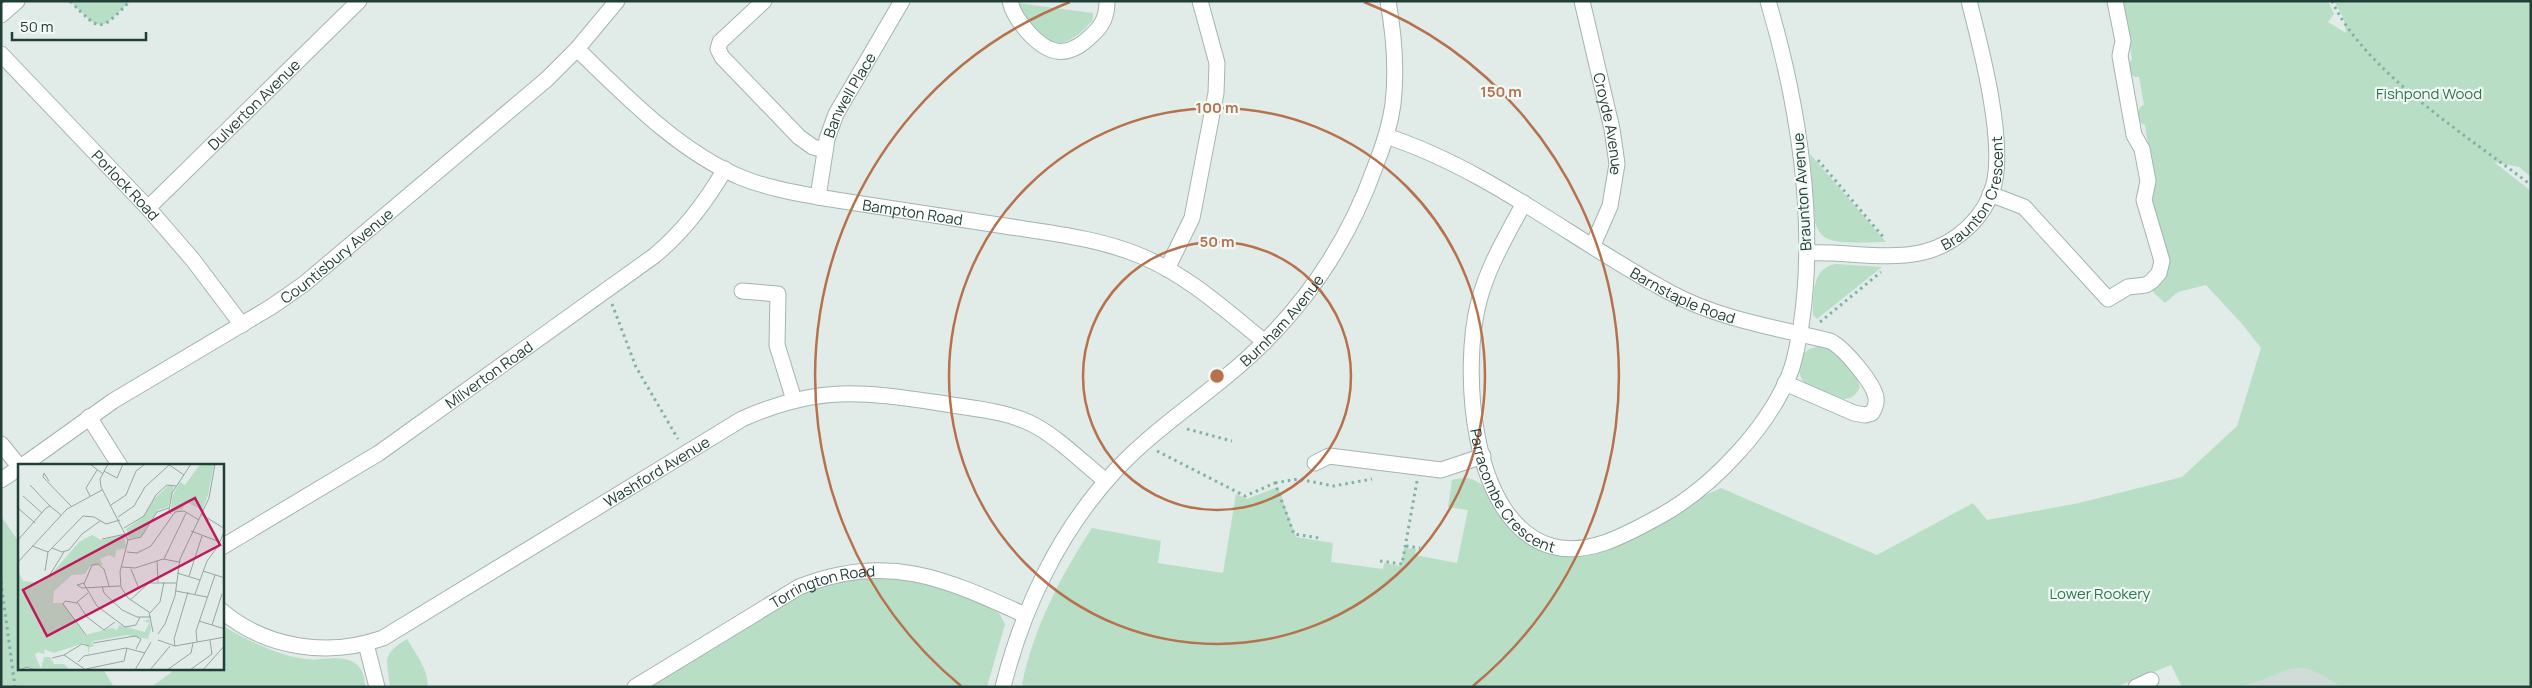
<svg xmlns="http://www.w3.org/2000/svg" width="2532" height="688" font-family="Manrope,sans-serif">
<rect width="100%" height="100%" fill="#e1ece8"/>
<path fill="#cfdcd7" d="M2298 666 2323 674 2340 687H2243Z"/>
<path fill="#b9dec6" d="M70 1H130C99 33 101 32 70 1Z
M2122 1H2328L2334 14 2328 22 2346 33 2344 19 2334 1H2531V177L2519 167 2494 162 2531 191V687H2340C2293 652 2290 674 2244 686 2228 688 2200 687 2182 687L2171 665 2116 687H1025L1022 684C1034 627 1060 577 1092 528L1161 541 1158 563 1223 573 1236 494 1247 499 1278 487 1296 537 1333 543 1331 562 1383 569 1384 563 1401 566 1404 548 1416 549 1415 555 1457 563 1468 510 1448 507 1452 480C1466 477 1473 477 1484 487L1486 484 1496 506 1576 555 1721 488 1877 555 1973 503 1987 520 2079 503 2182 477 2237 426 2261 348 2243 325 2206 285 2178 292 2165 303 2152 291 2167 273 2151 205 2155 187 2145 125 2138 121 2137 113 2141 106 2144 105 2139 77H2135L2128 72 2127 66 2132 59Z
M1017 3 1093 13V20C1059 58 1048 43 1018 13Z
M1810 154 1886 242C1872 242 1838 245 1826 238 1820 235 1817 228 1815 222Z
M1836 264 1882 267 1817 319 1813 315C1813 295 1812 267 1836 264Z
M1819 346C1836 346 1856 371 1860 387 1856 395 1852 399 1843 399 1832 395 1816 392 1807 385 1796 377 1797 357 1808 350 1811 348 1816 347 1819 346Z
M1 516 19 542V669H103L114 687H1Z
M877 576 909 578 933 585 985 605 999 613 1005 624 987 687H649L790 600 816 587 845 580Z
M223 626C249 641 276 655 305 659 322 661 340 654 355 663 363 669 365 677 365 687H151L176 669H222Z
M407 639C416 654 428 669 428 687H390C387 659 381 655 407 639Z"/>
<g fill="none" stroke-linecap="round" stroke-linejoin="round">
<g stroke="#a4b4b0" stroke-width="17">
<g id="minor">
<path d="M764 1 720 42 718 49 722 57 799 137 813 147 825 150"/>
<path d="M1010 1C1013 14 1019 21 1027 31 1049 56 1068 59 1092 35 1103 25 1107 16 1107 1"/>
<path id="s1" d="M1582 1 1612 129 1617 164 1610 206 1593 245"/>
<path d="M1 15 17 1"/>
<path id="s2" d="M577 49C626 96 677 150 740 177 764 187 791 192 818 197 880 207 942 216 1005 226 1050 233 1098 238 1141 256 1189 276 1225 310 1265 342"/>
<path id="s3" d="M1 54 148 208 193 260 242 325"/>
<path id="s4" d="M1386 136C1490 170 1575 242 1671 293 1719 319 1777 328 1830 341 1843 347 1874 383 1876 398 1877 404 1875 408 1872 413L1865 415 1854 413 1785 383"/>
<path d="M1990 194 2024 207 2108 299 2128 287 2146 285 2152 281 2159 273 2162 261 2144 200 2148 181 2142 149 2134 135 2120 56 2123 41 2115 1"/>
<path id="s5" d="M818 197 827 139 836 114 902 1"/>
<path id="s6" d="M1524 203C1507 235 1488 266 1479 301 1461 368 1470 522 1551 546 1589 557 1629 533 1662 515 1713 486 1768 428 1790 373 1796 358 1798 341 1801 326 1817 221 1798 102 1768 1"/>
<path id="s7" d="M148 208 359 1"/>
<path id="s8" d="M1807 253C1845 251 1886 261 1924 252 1956 244 1986 217 1994 184 2005 139 1981 48 1969 1"/>
<path d="M1167 269 1192 218 1216 93 1217 63 1200 1"/>
<path d="M742 291 778 294 777 345 794 400"/>
<path d="M89 417 120 466"/>
<path d="M1 444 19 466"/>
<path d="M1315 463 1329 456 1441 470 1483 456"/>
<path id="s9" d="M22 466 113 401 271 307 304 284 547 79 577 49 617 1"/>
<path d="M1 480 19 468"/>
<path id="s10" d="M222 547 379 453 654 256C683 232 706 202 725 169"/>
<path id="s11" d="M222 611C267 649 329 657 383 638L742 419C820 384 865 392 946 404 976 409 1007 411 1034 425 1060 439 1083 463 1106 481"/>
<path d="M366 644 377 687"/>
<path id="s12" d="M635 687 799 587C887 552 944 578 1025 615"/>
<path id="s13" d="M1003 687C1023 607 1060 530 1116 470 1157 426 1208 395 1251 355 1308 302 1349 240 1375 167 1383 147 1390 126 1393 104 1397 70 1394 35 1388 1"/>
<path d="M2136 687 2151 680"/>
</g>
</g>
<path stroke="#81b1a5" stroke-width="3" stroke-dasharray="2.5 4" stroke-linecap="butt" d="M70 1C101 32 99 33 130 1
M2332 1C2365 72 2469 137 2531 185
M1818 160 1885 239
M612 304 636 367 678 439
M1820 322 1881 272
M1187 429 1232 441
M1157 451 1245 496 1275 483 1294 534 1319 538
M1275 483 1298 479 1334 486 1372 479
M1406 546 1420 548
M1380 561 1402 564 1417 481
M1 582 15 687"/>
<use href="#minor" stroke="#fff" stroke-width="15"/>
</g>
<g fill="none" stroke="#b6714d" stroke-width="2.5">
<circle cx="1217" cy="376" r="134"/>
<circle cx="1217" cy="376" r="268"/>
<path d="M961 686A402 402 0 0 1 1070 2M1364 2A402 402 0 0 1 1473 686"/>
</g>
<g text-anchor="middle" dominant-baseline="central" stroke-width="4.5" stroke-linejoin="round" paint-order="stroke">
<g font-size="15" fill="#2a764c" stroke="#f2f9f6">
<text x="2429" y="93">Fishpond Wood</text>
<text x="2100" y="593">Lower Rookery</text>
</g>
<g font-size="15" fill="#213e38" stroke="#f2f9f6">
<text stroke="none"><textPath href="#s5" startOffset="108">Banwell Place</textPath></text>
<text stroke="none"><textPath href="#s7" startOffset="148">Dulverton Avenue</textPath></text>
<text stroke="none"><textPath href="#s1" startOffset="126">Croyde Avenue</textPath></text>
<text stroke="none"><textPath href="#s3" startOffset="181">Porlock Road</textPath></text>
<text stroke="none"><textPath href="#s8" startOffset="202">Braunton Crescent</textPath></text>
<text transform="translate(1802 192) rotate(-94)">Braunton Avenue</text>
<text stroke="none"><textPath href="#s2" startOffset="385">Bampton Road</textPath></text>
<text stroke="none"><textPath href="#s9" startOffset="379">Countisbury Avenue</textPath></text>
<text stroke="none"><textPath href="#s4" startOffset="338">Barnstaple Road</textPath></text>
<text stroke="none"><textPath href="#s13" startOffset="471">Burnham Avenue</textPath></text>
<text stroke="none"><textPath href="#s10" startOffset="318">Milverton Road</textPath></text>
<text stroke="none"><textPath href="#s11" startOffset="491">Washford Avenue</textPath></text>
<text stroke="none"><textPath href="#s6" startOffset="312">Parracombe Crescent</textPath></text>
<text stroke="none"><textPath href="#s12" startOffset="215">Torrington Road</textPath></text>
</g>
</g>
<g transform="translate(18 464)">
<rect width="206" height="206" fill="#e1ece8"/>
<path d="M182 0H196L190 31 184 46 168 38 164 46 153 48 154 33 162 18 167 21ZM151 21 156 23 150 43 140 46 123 72 111 75 108 65 124 54 137 34ZM74 71 83 76 106 71 108 84 98 86 97 94 91 91 82 95 85 101 72 102 67 110 54 111 36 127 35 139H45L67 171 94 164 99 166 101 161 127 168 131 159 126 157 131 155 133 165 130 175 109 171 76 177 73 179 77 182 72 183 70 190V183L66 179 36 189 26 185 27 190 19 188 17 191 23 205 26 193H32L36 200H46L52 206H17L12 203 0 206V107L5 117 21 119 27 112 30 114 61 78Z" fill="#b9dec6"/>
<path fill="none" stroke="#94a6a2" stroke-width="1" d="M72 0 85 10M90 0 82 15 83 23 110 76 102 108 103 123 110 134 131 148 135 168M150 0 166 11M86 7 99 14 105 0M31 17 26 9 25 13 53 42M12 21 32 42M5 32 24 49M72 32 68 24 79 6M93 41 108 31 118 7 127 0M0 44 17 59M153 50 151 46 154 29 173 0M183 50 207 65M100 53 116 42 127 23 151 1M106 64 126 52 138 31 149 21 158 22M173 67 202 78M84 75 108 70M0 76 28 44 32 42 43 51M110 76 123 73 139 48 151 44M14 82 30 88 65 52 76 53 88 60 102 56M34 84 44 88 51 86 64 70 82 57M109 88 119 89 133 82 157 48 166 47 181 56M146 95 168 49M139 97 140 118M0 98 49 45 84 26M103 103 117 104 145 95 161 98M113 105 121 125M27 107 30 88M185 107 207 114M159 109 182 116M31 112 46 88M171 112 184 72M66 119 59 121 64 124 102 122M84 122 86 129 104 146 119 153H133M91 122 86 105 80 100 74 101 66 120 79 142 107 163 118 161 122 153M158 127 189 133M70 129 59 138 69 153 86 166 97 158M177 130 189 97 200 82 207 66M112 136 131 119H158M59 139 47 137 45 140 68 171M132 149 142 138 146 118M181 157 207 165M194 161 204 130M140 170 147 160 157 132 162 95 191 34 197 0M140 176 157 182 207 173M179 178 178 167 197 111M75 179 117 172 123 175 118 185M157 182 156 175 170 128M46 191 64 180 71 182M34 194 46 191 68 206M60 198 66 192 108 184 127 189M68 205 106 197 109 184M2 206 9 203 17 206M117 206 133 178M132 206 152 182M149 206 173 189 175 179M172 206 194 190 192 176M185 206 207 181"/>
<path fill="#c2185b" fill-opacity="0.15" stroke="#c2185b" stroke-width="2.5" d="M177 34 202 81 29 172 5 126Z"/>
<rect width="206" height="206" fill="none" stroke="#213e38" stroke-width="2.5"/>
</g>
<circle cx="1217" cy="376" r="8" fill="#b6714d" stroke="#f2f9f6" stroke-width="2.5"/>
<g font-size="15" text-anchor="middle" font-weight="bold" fill="#b6714d" stroke="#f2f9f6" stroke-width="4.5" stroke-linejoin="round" paint-order="stroke">
<text x="1501" y="97">150 m</text>
<text x="1217" y="113">100 m</text>
<text x="1217" y="247">50 m</text>
</g>
<rect width="2532" height="688" fill="none" stroke="#213e38" stroke-width="5"/>
<path d="M12 32v8h134v-8" fill="none" stroke="#213e38" stroke-width="2.5"/>
<text x="20" y="32" font-size="15" fill="#213e38" stroke="#f2f9f6" stroke-width="4" paint-order="stroke">50 m</text>
</svg>
